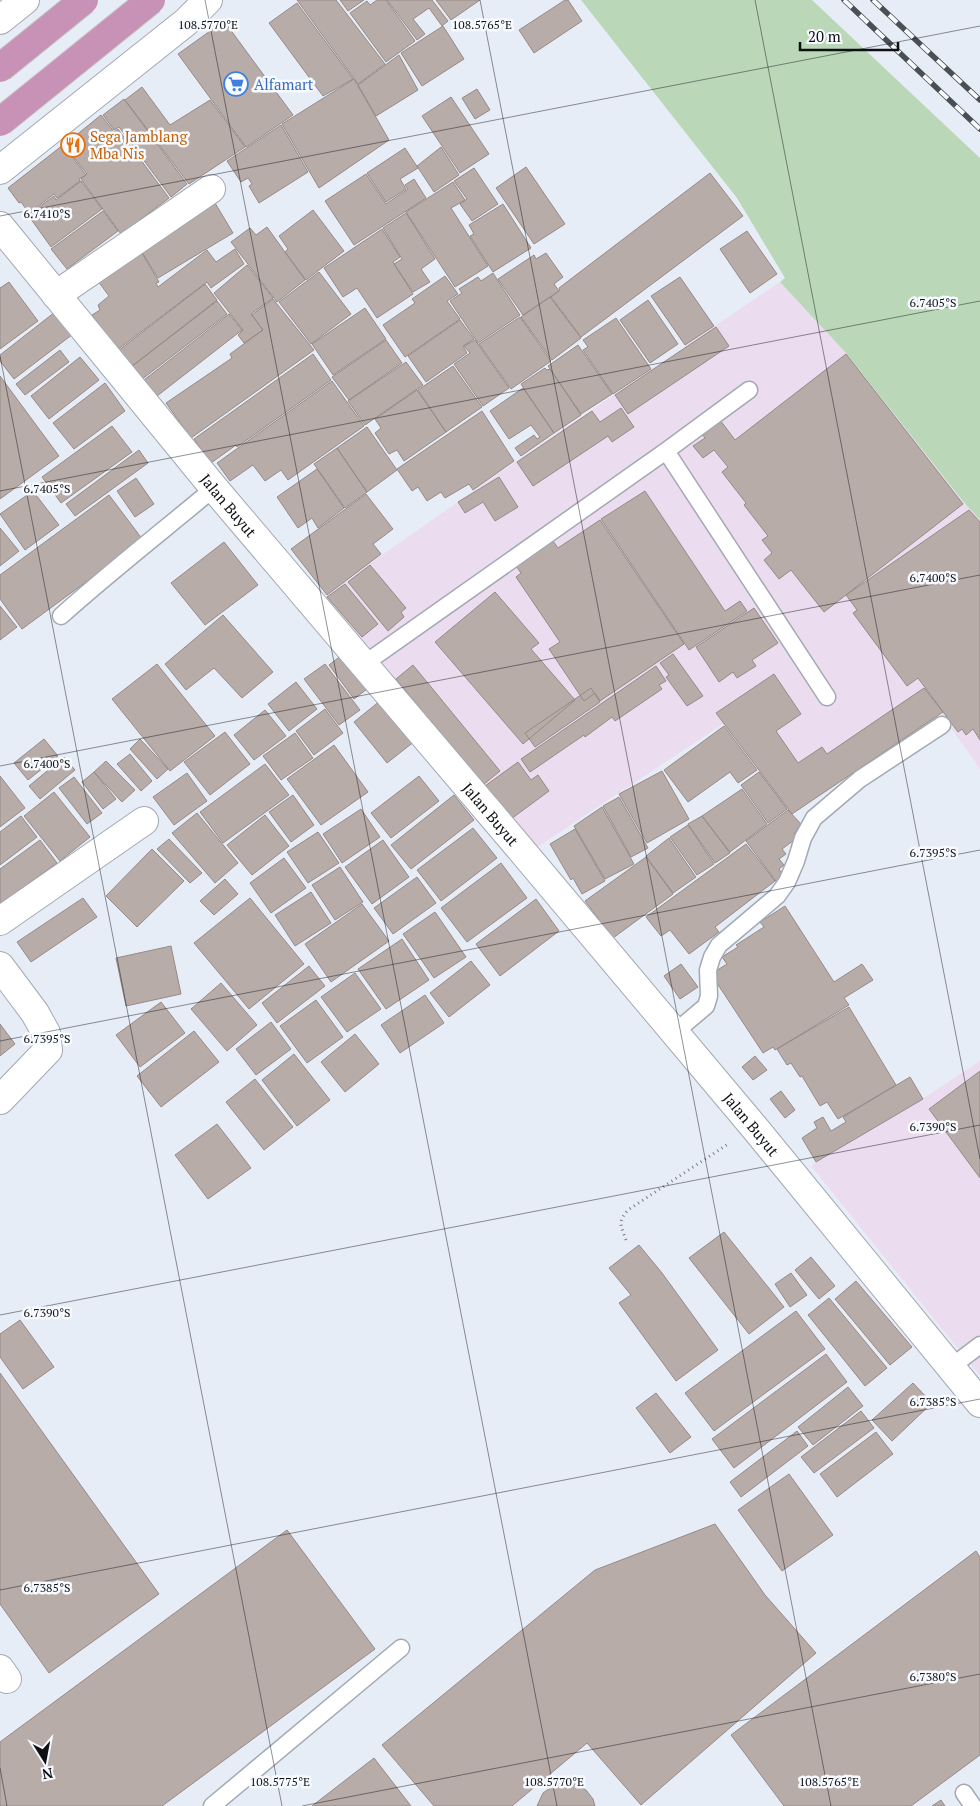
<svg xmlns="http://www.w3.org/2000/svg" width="980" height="1806" font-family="'PT Serif',serif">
<rect width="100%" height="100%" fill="#e7edf7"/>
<path fill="#ecdcef" d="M780 282 846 353 962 500 980 520V769L941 714 792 814 723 724 536 848 325 598 369 564 515 462Z
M980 1061V1376L811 1166 927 1096Z"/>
<path fill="#bad8b8" d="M581 0H812L980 158V520L962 500 846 353 780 282 785 278 737 198Z"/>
<path fill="#b8aca8" stroke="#968a87" d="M297 0H336L385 64 358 84Z
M340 0H364L348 11Z
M377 0H386L415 41 386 62 350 13 367 1 370 5Z
M387 0H432L448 21 442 26 429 8 413 19 425 34 417 40Z
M436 0H480L451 20Z
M565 0H568L582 21 534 53 519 30Z
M297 3 353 79 323 96 269 23Z
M224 21 293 115 246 147 178 54Z
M443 26 464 59 422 86 401 53Z
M399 55 418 90 376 116 358 85Z
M354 79 389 140 319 188 282 124Z
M142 87 170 125 210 100 245 147 189 184 125 100Z
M477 89 490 110 475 119 462 98Z
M451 97 489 154 460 173 422 116Z
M124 99 187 184 171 197 119 127 114 130 103 115Z
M101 115 114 132 118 129 169 198 121 234 81 179 87 174 64 145Z
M281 125 308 172 259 203 249 186 252 184 248 178 241 182 227 161Z
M63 145 86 175 79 179 80 181 57 198 54 194 29 213 21 202 19 203 8 188Z
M441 147 459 175 434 192 417 166Z
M405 148 418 168 400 179 406 189 386 202 367 173Z
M526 167 565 224 534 244 496 188Z
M474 168 498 204 472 221 460 204 467 199 454 181Z
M710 173 743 216 581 337 551 297 560 290 559 288Z
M366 174 386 204 408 189 405 185 414 179 426 198 354 245 325 201Z
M81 181 102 209 51 247 28 215 54 196 56 200Z
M453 182 465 200 451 208 488 266 455 287 406 212Z
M215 203 233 233 158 278 140 249Z
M503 204 531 248 493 272 470 236 474 234 469 225Z
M313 210 344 251 306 280 285 252 288 249 279 236Z
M103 211 118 231 67 269 51 249Z
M406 213 435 259 421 269 430 282 413 292 394 264 402 259 383 228Z
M267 227 305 280 277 302 231 242 250 228 256 235Z
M382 229 400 257 393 262 413 294 377 318 357 288 343 297 324 268Z
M747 231 777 274 750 293 720 249Z
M235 249 244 264 211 288 207 282 117 350 92 315 100 310 98 305 109 296 98 281 140 250 159 282 156 283 158 287 207 250 216 262Z
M546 253 563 277 554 284 559 291 523 315 498 279 534 255 536 259Z
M247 265 273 298 251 314 263 330 244 343 238 335 243 330 214 293Z
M319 272 351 314 311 344 279 302Z
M493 273 520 315 478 343 450 301 462 293 459 289 478 277 481 281Z
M445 276 458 294 447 301 460 319 405 357 383 325 415 303 412 299Z
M680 277 714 326 685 345 651 296Z
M9 282 38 321 0 349V288Z
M205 284 217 300 131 367 118 351Z
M550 297 581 338 552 360 521 317Z
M273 299 314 350 191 438 166 403 232 358 230 354 263 330 252 315Z
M648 300 678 344 650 363 620 320Z
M217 301 227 314 141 380 131 367Z
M365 308 386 339 333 375 312 344Z
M55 312 73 334 14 379 0 361V355Z
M229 314 242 330 157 396 144 380Z
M520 317 551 361 511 389 479 344Z
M616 318 651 369 613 394 583 350 588 347 583 340Z
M460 320 474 339 463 346 467 353 426 382 408 356Z
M716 327 729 346 628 414 615 395Z
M386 340 402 363 349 400 332 377Z
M475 340 509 388 483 406 454 364 470 353 464 346Z
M578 345 612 394 581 414 548 366Z
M60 350 69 362 25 395 16 384Z
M313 354 331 380 237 447 236 445 211 463 194 439Z
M846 354 963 504 824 612 791 570 779 579 764 560 772 553 762 540 768 536 744 505 746 503 722 472 728 467 714 450 703 458 693 446 705 438 702 434 720 420 735 440Z
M80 357 99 380 49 419 31 396Z
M406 362 423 385 365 425 348 401Z
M453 366 482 407 446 432 418 390Z
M545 368 547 370 550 369 581 415 554 433 521 384Z
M0 376 59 456 0 499Z
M332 381 364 426 288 480 281 470 265 481 253 465 230 481 217 463Z
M105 383 125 411 74 449 53 423Z
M523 388 554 433 521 456 515 448 534 435 537 439 540 437 531 425 509 439 490 411Z
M417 390 446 432 404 461 397 450 389 454 375 433 381 428 375 419Z
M621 408 634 427 612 442 608 436 533 486 517 462 592 411 600 422Z
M482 411 514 461 473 490 469 484 445 498 441 492 427 501 418 487 412 491 397 469Z
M112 426 132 452 61 503 42 477Z
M367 427 397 470 367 492 337 448Z
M337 448 367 492 345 508 314 464Z
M139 450 148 463 75 516 66 504Z
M317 469 344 508 318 528 312 518 298 528 277 497Z
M499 477 518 507 495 521 483 502 465 513 458 502Z
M136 478 154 504 135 517 117 491Z
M33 491 59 525 25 550 0 514Z
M645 491 725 611 740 601 747 611 689 650 601 519Z
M366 494 393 529 373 544 381 554 327 595 291 549Z
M109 495 143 540 22 629 0 599V575Z
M969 510 980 522V740L973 729 966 735 962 729 958 732 918 678 907 686 853 613 857 610 846 595Z
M600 520 684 644 600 701 595 693 584 701 549 649 560 642 516 577 521 573 514 563 550 537 558 548Z
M0 528 19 551 0 566Z
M224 542 258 585 205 625 171 583Z
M370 565 406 608 401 612 404 617 388 631 348 582Z
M345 584 378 624 362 637 327 597Z
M495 592 539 643 531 649 575 700 523 744 435 642Z
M0 606 17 627 0 640Z
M754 608 778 643 752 660 756 666 737 678 733 672 719 682 696 647Z
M223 615 273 672 242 698 214 668 186 690 165 664Z
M673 654 703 696 687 706 666 677 669 675 660 663Z
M342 655 367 689 354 699 329 665Z
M157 664 215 736 170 771 112 699Z
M325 664 360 710 339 725 304 679Z
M413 665 500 771 483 785 396 679Z
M656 666 666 681 659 685 662 689 615 721 612 717 585 737 584 735 530 772 521 759Z
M774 674 801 714 776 731 798 763 822 747 827 754 924 688 943 712 792 814 716 713Z
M296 682 317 709 289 731 268 704Z
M591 688 600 702 535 747 525 733Z
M386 696 420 737 387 763 354 722Z
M325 709 343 733 314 755 296 731Z
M265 710 286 736 254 760 234 735Z
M724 726 757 770 738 783 730 772 688 802 664 770Z
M225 732 250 764 210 795 184 762Z
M295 733 313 758 281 780 263 756Z
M44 739 58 756 28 780 14 763Z
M140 739 168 769 157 779 130 749Z
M334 745 368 792 321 825 287 779Z
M130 754 152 781 141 791 117 764Z
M64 757 75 770 40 799 29 786Z
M106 761 135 790 122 802 94 772Z
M518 762 531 780 538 775 549 791 511 819 485 786Z
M265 764 289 795 223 843 200 812Z
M662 771 689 819 647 843 619 794Z
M94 772 116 799 103 809 82 782Z
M759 772 787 809 768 823 741 785Z
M187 773 207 801 174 825 153 797Z
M0 776 25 808 0 827Z
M419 776 439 801 391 838 371 813Z
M74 777 102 813 87 824 59 788Z
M742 789 767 824 730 852 702 816Z
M54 792 90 837 60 861 24 816Z
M293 795 314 825 291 842 269 812Z
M454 795 474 820 411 869 391 845Z
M619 797 648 848 631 857 603 806Z
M602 807 634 864 605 879 574 826Z
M361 809 380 837 342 863 323 834Z
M788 810 801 824 794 834 797 838 782 849 786 854 779 859 784 865 779 869 785 878 778 884 746 841Z
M197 813 238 863 215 883 172 833Z
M265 815 289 846 252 875 227 845Z
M21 816 37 837 0 865V832Z
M702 816 730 853 715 863 688 824Z
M688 825 714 864 697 875 670 837Z
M473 828 497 858 441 901 417 870Z
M575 829 605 881 582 894 573 878 571 880 550 844Z
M318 832 339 863 308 883 287 852Z
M669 838 696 877 673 893 646 856Z
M169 839 202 873 190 883 157 849Z
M40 840 57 863 0 904V869Z
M383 840 409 877 372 904 345 867Z
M746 844 775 881 715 927 719 932 689 954 670 930 661 936 646 917Z
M152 849 184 881 137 927 106 896Z
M646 857 673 894 613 938 585 901Z
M284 858 306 888 271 913 250 883Z
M501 863 527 898 467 942 441 908Z
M340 867 363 902 335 920 312 885Z
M417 877 436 903 393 934 374 908Z
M225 879 238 894 214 915 200 901Z
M311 892 331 923 295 946 275 915Z
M83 898 97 917 31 962 17 942Z
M250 898 304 964 249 1009 194 943Z
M536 899 559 931 500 976 476 944Z
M362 904 389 941 331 982 305 944Z
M785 906 834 982 862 964 873 980 844 998 849 1005 775 1050 773 1047 763 1053 711 974 727 964 722 957 738 947 736 945 764 927 760 922Z
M435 912 466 957 434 978 403 934Z
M402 939 429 980 386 1009 358 969Z
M171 946 181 994 126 1006 116 958Z
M471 961 490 985 449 1017 430 993Z
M681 964 698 987 680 999 664 976Z
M309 966 325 986 277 1023 262 1003Z
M355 973 381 1009 347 1032 321 997Z
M221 983 257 1025 227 1051 191 1009Z
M425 995 444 1023 400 1053 381 1025Z
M316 1000 343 1037 307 1063 280 1026Z
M161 1002 185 1033 140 1067 116 1035Z
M849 1007 896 1085 838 1119 827 1102 820 1106 802 1076 800 1077 791 1063 787 1065 777 1049Z
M271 1022 291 1049 256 1075 236 1049Z
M0 1024 15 1044 0 1056Z
M194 1031 219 1062 161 1107 137 1076Z
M355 1034 379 1064 345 1092 321 1062Z
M294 1054 330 1100 297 1126 262 1080Z
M755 1056 767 1070 753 1080 742 1067Z
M980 1071V1178L929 1109Z
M910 1077 923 1099 816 1162 802 1138 817 1128 814 1122 823 1117 831 1131 846 1122 843 1117Z
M255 1079 293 1127 264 1150 226 1102Z
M781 1091 795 1110 785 1118 770 1099Z
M217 1124 251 1168 208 1199 175 1155Z
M724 1232 784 1307 749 1334 689 1258Z
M639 1245 662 1273 718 1350 676 1381 619 1303 631 1295 609 1268Z
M811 1257 835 1286 819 1299 795 1270Z
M791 1273 807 1295 790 1307 775 1284Z
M856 1281 912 1347 890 1365 835 1299Z
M829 1298 887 1368 865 1386 808 1315Z
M796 1311 825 1349 714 1431 685 1393Z
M20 1320 54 1367 23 1389 0 1357V1334Z
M826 1354 847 1382 734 1468 712 1439Z
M0 1373 159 1594 49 1673 0 1604Z
M913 1383 932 1403 892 1441 872 1420Z
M848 1387 863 1406 813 1445 798 1427Z
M656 1393 691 1437 670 1453 636 1408Z
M861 1411 874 1428 814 1473 801 1457Z
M797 1431 808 1446 741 1497 730 1482Z
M876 1432 893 1454 837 1497 820 1474Z
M789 1474 833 1535 782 1571 738 1510Z
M715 1524 765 1595 816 1653 641 1805 587 1743 512 1806H434L382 1745 595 1570Z
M287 1530 375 1649 162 1806H0V1742Z
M976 1551 980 1557V1755L911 1806H784L731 1735Z
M374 1758 411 1806H312Z
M564 1782 575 1784 586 1790 593 1799 595 1806H537L543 1793 553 1786Z
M941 1800 945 1806H932Z"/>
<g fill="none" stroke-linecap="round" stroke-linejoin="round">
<g stroke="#a3a9b3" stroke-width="19">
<path id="service" d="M666 451 827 697
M61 616C111 571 163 531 214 488
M364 664 666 451 749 390
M674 1033 706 1006 709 996 708 970 712 957 719 945 777 896 787 882 796 861 803 838 814 818 860 779 942 725
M951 1367 980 1345
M964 1793 973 1806
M212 1806 401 1648"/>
</g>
<g stroke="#a3a9b3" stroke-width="30">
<path id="minor" d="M56 295 211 189
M0 921 144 821
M0 966 35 1013 46 1033 48 1050 0 1100
M0 1669 7 1679"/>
</g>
<g stroke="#a3a9b3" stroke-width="30">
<g id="tertiary">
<path d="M0 20 25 0"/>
<path d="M0 170 186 22 208 0"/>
<path id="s1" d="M0 226 214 488 517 845 754 1127 980 1403"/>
</g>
</g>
<path stroke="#767a81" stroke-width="3" stroke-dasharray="1 4" stroke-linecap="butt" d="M626 1240C621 1226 617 1222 628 1210L728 1144"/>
<use href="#service" stroke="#fff" stroke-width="16"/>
<use href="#minor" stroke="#fff" stroke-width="28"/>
<use href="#tertiary" stroke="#fff" stroke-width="28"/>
<g stroke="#4b4e53" stroke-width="5.5">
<path id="rail" d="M844 0 980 129
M873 0 980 100"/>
</g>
<use href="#rail" stroke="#f7fafe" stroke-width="4" stroke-dasharray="11" stroke-linecap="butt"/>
<g stroke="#cacacb" stroke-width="30" stroke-linecap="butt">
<path id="trunk-bridge" d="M0 68 84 0
M0 122 151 0"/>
</g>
<use href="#trunk-bridge" stroke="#c892b6" stroke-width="28"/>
</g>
<path fill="none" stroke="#0e1013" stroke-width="1" stroke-opacity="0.45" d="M205 0 557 1806M480 0 831 1806M755 0 980 1159M0 216 980 26M0 356 282 1806M0 491 980 301M0 766 980 575M0 1041 980 850M0 1315 980 1125M0 1590 980 1399M0 1768 7 1806M302 1806 980 1674"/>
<defs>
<g id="supermarket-ring" transform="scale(1.25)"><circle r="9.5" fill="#f7fafe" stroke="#3f7fe0" stroke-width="1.5"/><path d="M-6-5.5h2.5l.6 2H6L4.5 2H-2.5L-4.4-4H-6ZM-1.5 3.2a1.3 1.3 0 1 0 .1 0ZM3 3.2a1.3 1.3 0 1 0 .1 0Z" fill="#3f7fe0"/></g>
<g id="restaurant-ring" transform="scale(1.25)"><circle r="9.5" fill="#f7fafe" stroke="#e8710a" stroke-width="1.5"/><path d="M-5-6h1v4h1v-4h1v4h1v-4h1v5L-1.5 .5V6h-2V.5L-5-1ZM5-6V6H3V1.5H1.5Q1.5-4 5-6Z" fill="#e8710a"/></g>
</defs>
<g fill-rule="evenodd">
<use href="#supermarket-ring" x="236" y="84"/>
<use href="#restaurant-ring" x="73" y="145"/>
</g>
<g text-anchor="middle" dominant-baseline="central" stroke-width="5" stroke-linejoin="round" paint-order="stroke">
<g font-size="15" fill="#366cbe" stroke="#f7fafe" text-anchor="start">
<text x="254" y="84">Alfamart</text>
</g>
<g font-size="15" fill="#c56008" stroke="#f7fafe" text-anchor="start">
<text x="90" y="136">Sega Jamblang<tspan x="90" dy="17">Mba Nis</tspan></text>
</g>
<g font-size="15" fill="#0e1013" stroke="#f7fafe">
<text stroke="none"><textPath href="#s1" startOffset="361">Jalan Buyut</textPath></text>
<text stroke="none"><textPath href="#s1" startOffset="766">Jalan Buyut</textPath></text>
<text stroke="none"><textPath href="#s1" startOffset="1171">Jalan Buyut</textPath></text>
</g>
</g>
<g font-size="12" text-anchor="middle" fill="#0e1013" stroke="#f7fafe" stroke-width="5" stroke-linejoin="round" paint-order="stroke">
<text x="208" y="29">108.5770°E</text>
<text x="482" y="29">108.5765°E</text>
<text x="47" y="218">6.7410°S</text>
<text x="933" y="307">6.7405°S</text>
<text x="47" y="493">6.7405°S</text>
<text x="933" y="582">6.7400°S</text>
<text x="47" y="768">6.7400°S</text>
<text x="933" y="857">6.7395°S</text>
<text x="47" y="1043">6.7395°S</text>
<text x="933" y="1131">6.7390°S</text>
<text x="47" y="1317">6.7390°S</text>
<text x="933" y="1406">6.7385°S</text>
<text x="47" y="1592">6.7385°S</text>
<text x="933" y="1681">6.7380°S</text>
<text x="280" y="1786">108.5775°E</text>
<text x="554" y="1786">108.5770°E</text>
<text x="829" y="1786">108.5765°E</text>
</g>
<g transform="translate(45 1761) rotate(169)" stroke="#f7fafe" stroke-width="4" paint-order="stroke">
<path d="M0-4L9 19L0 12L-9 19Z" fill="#0e1013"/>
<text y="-8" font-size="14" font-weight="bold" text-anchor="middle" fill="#0e1013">N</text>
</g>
<path d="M800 42v8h98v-8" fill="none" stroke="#0e1013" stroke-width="2.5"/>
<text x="808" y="42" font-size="15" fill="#0e1013" stroke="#f7fafe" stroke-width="4" paint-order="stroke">20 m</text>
</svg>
